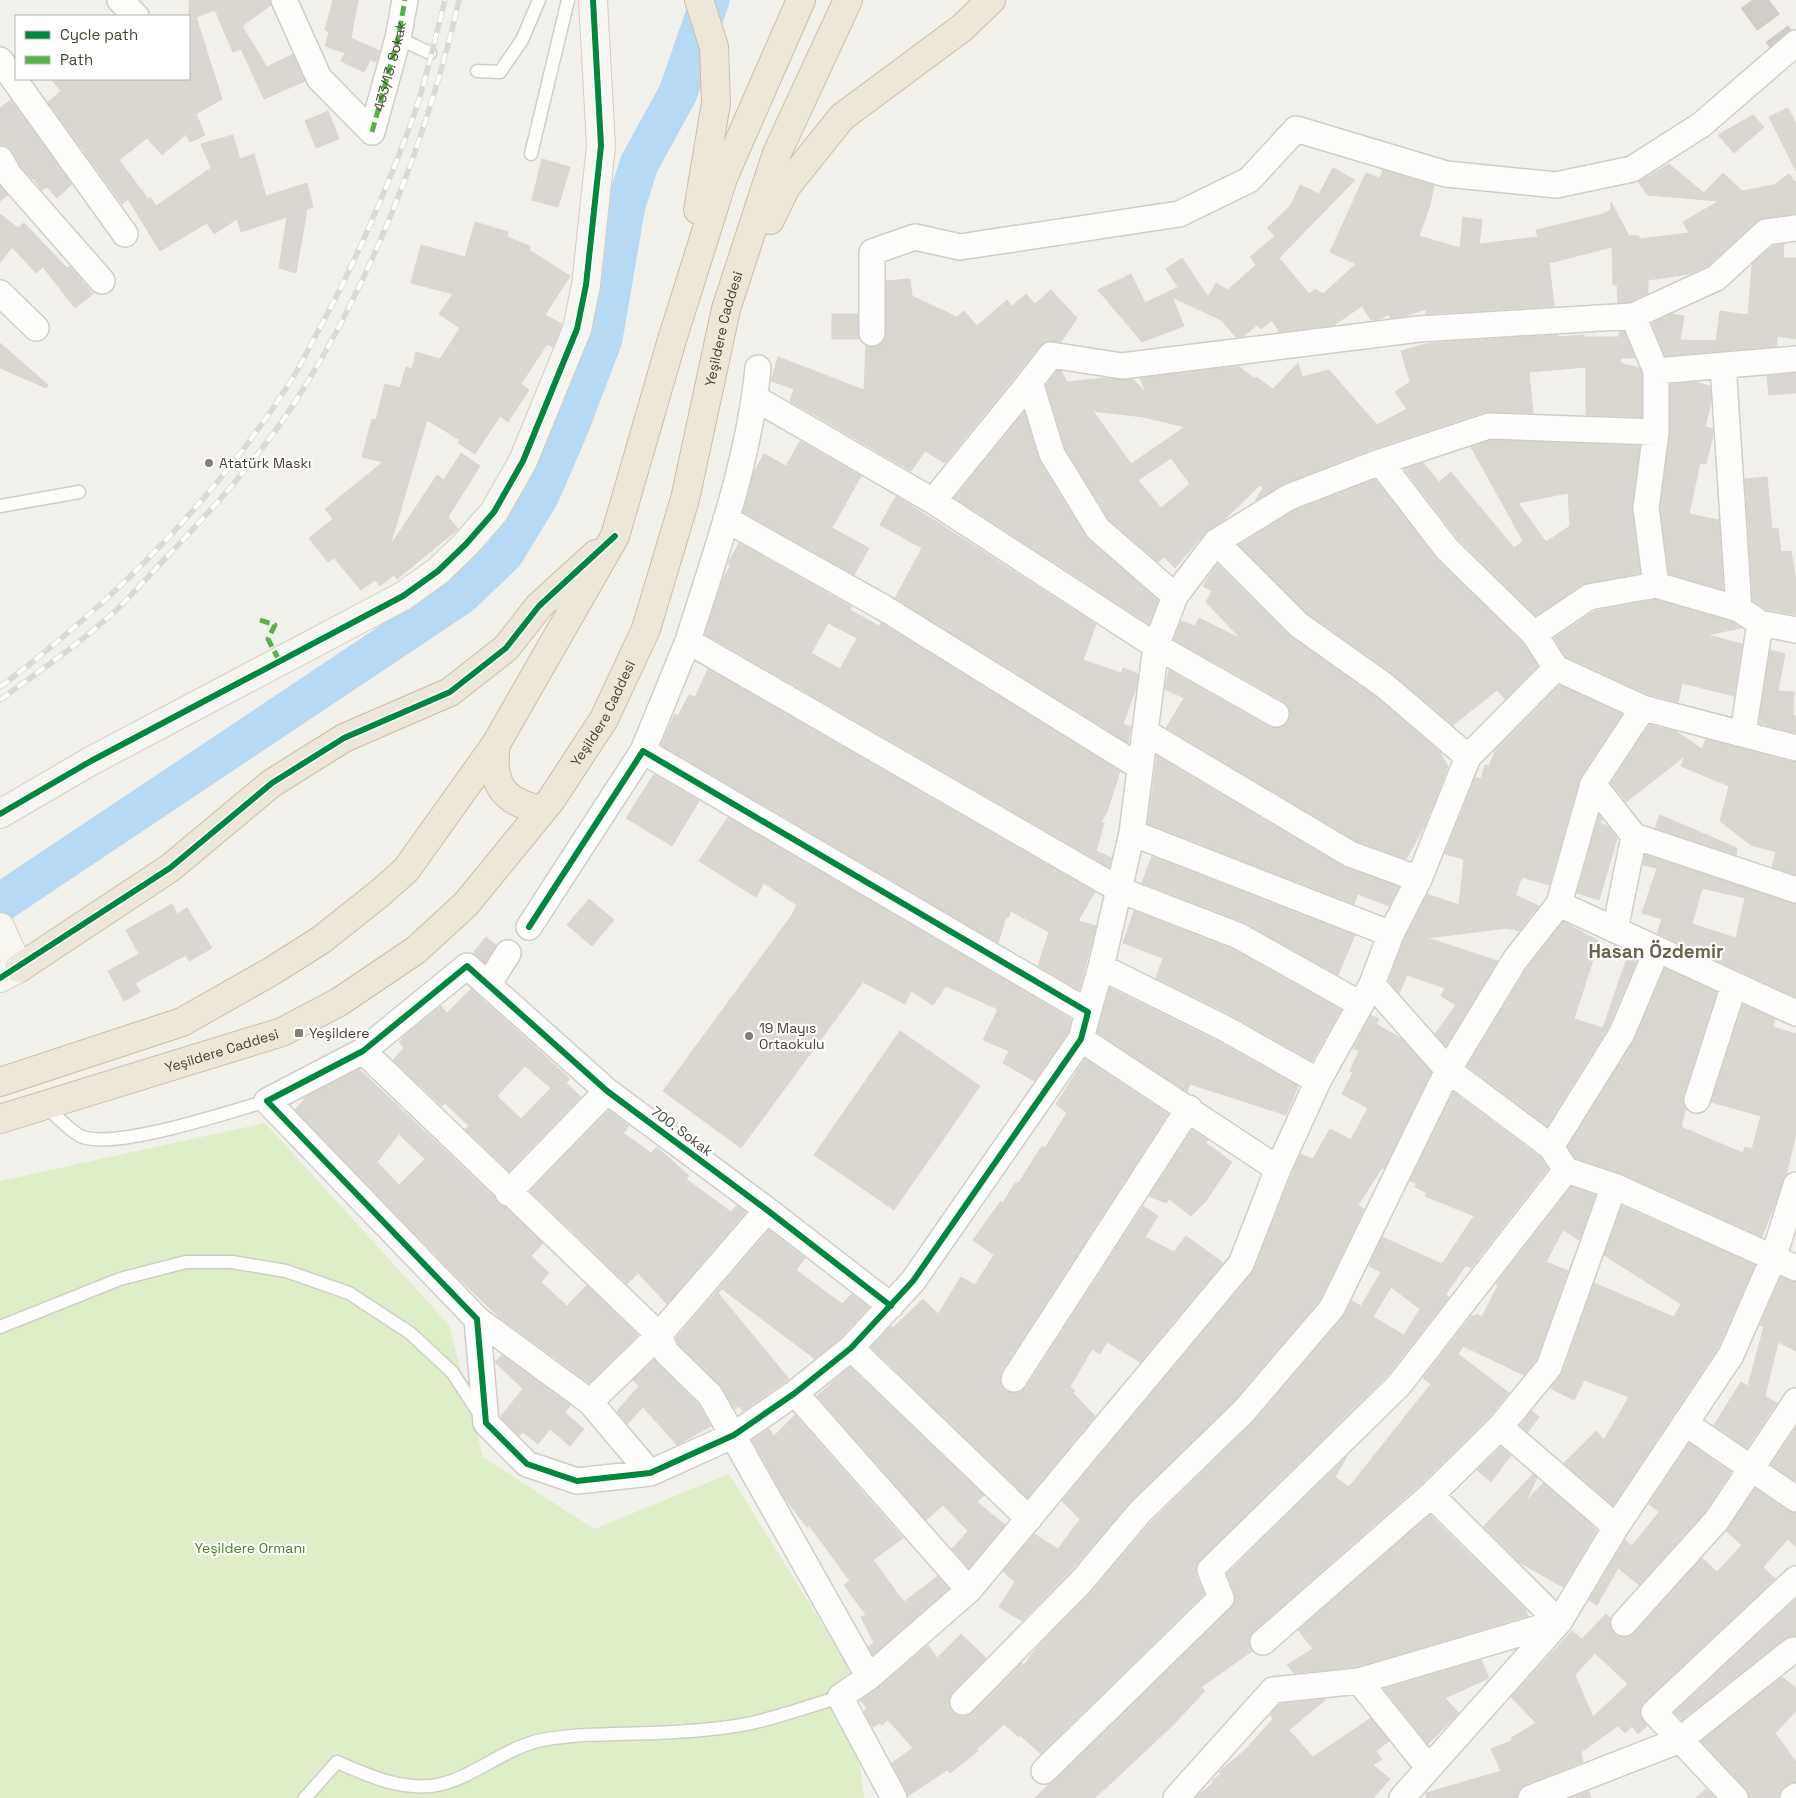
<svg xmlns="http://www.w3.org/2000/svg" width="1796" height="1798" font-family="'Space Grotesk',sans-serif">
<rect width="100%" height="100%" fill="#f2f0ea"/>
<path fill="#deeec8" d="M265 1123 449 1325 483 1457 594 1529 729 1474 848 1666 864 1798H0V1181Z"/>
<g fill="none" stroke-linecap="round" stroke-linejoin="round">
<path stroke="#b7daf4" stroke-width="39" d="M0 903 461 595 504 554 540 495 569 428 603 339 626 205 639 164 678 93 710 0"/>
</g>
<path fill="#dad7d1" stroke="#dbd7d0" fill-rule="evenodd" d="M189 0H270L271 5 242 26 267 67 293 54 305 81 264 99 241 49 233 52 215 10 196 17 222 99 196 114 205 135 190 142 186 134 162 155 147 138 119 160 148 199 150 197 156 206 211 168 201 144 233 135 240 159 254 154 266 196 307 183 313 207 307 209 296 273 279 268 287 217 241 232 237 219 214 234 207 223 160 251 128 199 122 204 48 102 61 91 51 79H189Z
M333 0H358L351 38 380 51 376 62 370 60 364 72 341 61 345 53 325 46 329 32 325 30Z
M11 100 72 184 57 198 47 187 42 190 33 178 32 179 22 168 12 151 7 146 0 145V108Z
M1788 108 1796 124V171L1769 117Z
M328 111 339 139 316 148 305 121Z
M1753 115 1764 127 1734 153 1718 135Z
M542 159 570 167 558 207 532 200Z
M1669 164 1704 193 1723 173 1742 191 1774 185 1789 174 1796 182V214L1764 218 1757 221 1708 266 1689 274 1648 280V293L1629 302 1618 303 1617 285H1613L1612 247 1549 263 1554 306 1426 314V309L1405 316 1390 318 1389 314 1380 319 1371 320 1362 306 1334 325 1279 332 1272 320 1261 329 1257 325 1244 336 1236 337 1221 320 1172 297 1184 326 1142 342 1098 290 1131 274 1145 303 1178 287 1166 269 1182 258 1208 297 1216 283 1228 290 1256 265 1250 257 1275 236 1267 228 1291 205 1300 185 1319 194 1333 168 1355 180 1279 258 1309 294 1315 289 1323 294 1356 264 1330 252 1366 173 1380 178 1383 170 1434 185 1430 205 1419 236 1460 248 1463 217 1482 220 1479 244 1538 237 1536 230 1603 214 1611 210V202L1629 236H1639V239L1689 233 1683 222 1719 201 1648 195 1638 182Z
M0 186 8 195 0 201Z
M0 214 18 228 24 223 67 268 70 266 93 294 75 308 43 267 36 273 12 247 0 263Z
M475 222 508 232 507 237 530 246 529 250 570 276 545 315 562 324 553 347 547 344 521 384 529 390 508 422 500 416 475 454 458 443 460 440 427 420 390 546 437 475 444 480 461 453 480 466 448 517 458 529 397 579 394 575 380 586 375 580 361 590 334 558 328 562 309 538 333 519 325 509 383 462 362 457 372 419 376 420 385 384 400 388 406 367 412 369 416 352 440 359 460 328 439 314 453 294 411 283 421 245 465 257Z
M1784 244 1783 258H1796V339L1777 336V346L1665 356 1652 323 1671 314 1684 316 1680 340 1716 341 1720 311 1748 315 1752 264 1772 246Z
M910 279 912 296 957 317 964 311 977 326 1007 300 1012 306 1026 294 1035 304 1051 290 1077 318 1061 342H1046L1040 346 945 463 925 451 911 471 790 401 794 389 771 381 778 357 864 390 866 346 872 347 880 345 886 333V281Z
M832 314H858L859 339H832Z
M1619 331H1624L1635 358H1621L1620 363 1639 368 1642 374V417L1586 415V367L1529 372 1533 413 1484 412 1375 448 1284 484 1255 501 1263 488 1260 485 1224 520 1205 533 1175 568 1164 557 1158 562 1109 520 1065 448 1046 385 1057 370 1061 371 1067 382 1105 378 1133 379 1146 393 1140 378 1238 366 1255 379 1256 377 1273 389 1298 363 1302 377 1329 370 1377 425 1407 409 1395 392 1410 382 1401 351 1430 343 1558 335V337L1584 335V337H1619ZM1093 411 1144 417 1185 427 1131 464ZM1171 458 1190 484 1161 508 1138 480Z
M0 343 48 385 46 388 0 368Z
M1796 373V393L1769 395 1767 376Z
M1695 382 1710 386 1711 402 1705 427 1713 429V435L1706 464 1700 463 1689 514 1719 520 1723 590 1669 574 1660 508 1670 434V384Z
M1024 412 1040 461 1086 537 1158 600 1149 624 954 498Z
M1491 440 1640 446 1632 510 1640 573 1581 585 1536 616 1458 539 1404 469 1423 463 1439 482 1451 472 1514 548 1523 541 1471 447ZM1568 493 1570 526 1546 542 1518 503Z
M800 441 861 476 832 528 869 548 854 575 743 512 754 472 764 454 786 466Z
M1767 477 1772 529 1778 528 1781 552 1791 551 1796 581V615L1766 609 1753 601 1745 479Z
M1375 479 1436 558 1523 643 1538 666 1505 699 1497 690 1453 725 1393 674 1308 614 1239 545 1295 510Z
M896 496 1096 624 1083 660 1121 673 1123 668 1138 674 1136 688 1123 724 1131 727 1128 743 895 598 922 548 880 525Z
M739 543 852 607 850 610 879 626 881 623 1120 771 1107 812 1101 822 1104 823 1096 851 1112 858 1109 867 705 634 723 579 730 566 728 563ZM828 623 857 638 840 669 811 653Z
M1217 564 1289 635 1376 697 1440 752 1448 767 1425 825 1406 859 1356 841 1166 728 1184 698 1165 689 1169 670 1269 727 1276 728 1283 727 1289 721V707L1283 701 1174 640 1181 621 1195 626 1199 618 1241 639 1206 602 1212 591 1203 586Z
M1655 600 1733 622 1741 628 1707 635 1742 644 1734 696 1682 683 1678 702 1648 694 1566 657 1554 638 1595 611Z
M1770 650 1785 654 1778 691 1794 692 1793 715 1796 716V733L1759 723Z
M708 669 1095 892 1078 921 1096 926 1079 990 1038 966 1049 932 1011 911 1008 918 1006 917 998 943 661 745 675 714 678 716 689 695 695 697Z
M1559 685 1622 714 1580 778 1549 885 1522 877 1515 895 1539 906 1519 931 1507 928 1427 938 1498 961 1446 1046 1435 1034 1456 1005 1441 996 1445 988 1407 975 1399 993 1389 981 1404 940 1427 894 1459 905 1464 859 1445 854 1475 778 1481 779 1485 765 1489 766 1496 749Z
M1649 725 1675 731 1702 749 1706 739 1796 762V875L1772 867 1776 852 1751 845 1720 821 1729 786 1681 766 1685 756 1626 802 1611 783Z
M1157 756 1343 866 1399 887 1389 906 1358 894 1354 904 1148 824Z
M654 774 699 801 672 846 626 818Z
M1599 815 1603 820 1599 823 1608 826 1617 838 1599 900 1577 893Z
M1660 815 1737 848 1736 855 1655 828Z
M728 817 1071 1019 1068 1033 1034 1081 1003 1063 1009 1051 983 1040 998 1009 946 986 933 1005 911 991 905 1004 863 982 741 1148 663 1091 792 915 797 905 764 883 756 897 699 861Z
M1645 855 1796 904V997L1657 933 1662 919 1642 913 1657 868 1643 865ZM1702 888 1745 898 1736 938 1692 924Z
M1152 856 1355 935 1338 975 1244 923 1142 883Z
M589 899 614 920 592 946 567 925Z
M172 904 177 914 187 908 212 948 189 961 186 955 135 983 140 992 124 1001 108 971 139 954 126 930Z
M1134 911 1233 949 1341 1010 1312 1061 1233 1016 1156 978 1163 958 1123 943Z
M1563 922 1599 941 1574 1019 1603 1028 1629 952 1639 956 1609 1026 1547 1126 1467 1066 1527 968Z
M486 937 496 945 485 963 473 953Z
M1665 968 1717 992 1683 1096 1686 1108 1681 1127 1743 1153 1745 1147 1752 1149 1761 1116 1711 1102 1743 1004 1775 1019 1773 1027 1796 1034V1134L1786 1175 1762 1237 1620 1173 1575 1158 1568 1147 1634 1040Z
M1110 988 1219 1042 1298 1086 1286 1115 1190 1084 1187 1092 1097 1033Z
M471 989 570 1079 566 1083 581 1097 509 1171 465 1129 469 1126 445 1103 442 1106 393 1060 404 1048 399 1042 406 1034 441 1006 447 1013ZM525 1066 551 1088 521 1119 497 1096Z
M1371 1015 1379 1019 1376 1024 1402 1039 1431 1072 1384 1169 1382 1168 1358 1205 1364 1209 1320 1300 1234 1401 1130 1502 1070 1572 1022 1621 999 1607 1015 1582 1003 1571 1034 1534 1058 1549 1080 1519 1062 1501 1252 1273 1300 1154 1313 1159 1330 1129 1351 1140 1368 1108 1342 1094 1353 1072 1350 1071 1359 1051 1353 1048Z
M900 1031 980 1086 894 1210 814 1155Z
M1085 1059 1168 1114 1002 1371 1000 1379 1001 1386 1007 1391 1014 1393 1021 1392 1026 1387 1143 1206 1158 1216 1145 1237 1174 1252 1186 1236 1223 1263 1140 1362 1107 1342 1100 1354 1092 1349 1070 1387 1075 1391 1073 1393 1095 1416 1027 1498 871 1347 891 1326 893 1328 923 1299 938 1314 961 1277 975 1285 994 1255 973 1240 1001 1201 1003 1203 1015 1183 1018 1184 1042 1146 1045 1148 1067 1113 1056 1104Z
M359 1069 494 1197 498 1204 505 1207 543 1243 531 1256 549 1273 541 1282 567 1306 587 1285 638 1335 589 1383 500 1318 454 1274 295 1110 307 1096ZM399 1134 425 1159 399 1185 377 1162Z
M1453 1092 1540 1157 1548 1169 1471 1268 1466 1265 1446 1294 1449 1297 1388 1375 1200 1560 1196 1566V1575L1204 1594 1041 1754 1020 1735 1019 1737 1004 1724 977 1749 978 1751 950 1773 947 1770 908 1796 892 1763 913 1748 888 1720 882 1725 880 1723 872 1727 864 1711 867 1709 860 1700 878 1688 928 1645 937 1658 961 1634 986 1658 953 1692 949 1698V1705L953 1712 959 1716H966L973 1712 1021 1663 1024 1665 1040 1644 1092 1591 1151 1522 1255 1420 1343 1317 1352 1301 1361 1306 1381 1272 1369 1266 1382 1237 1442 1264 1474 1216 1425 1196 1427 1193 1415 1187 1417 1183 1410 1181ZM1391 1287 1420 1309 1404 1335 1373 1317Z
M609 1110 629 1126 623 1133 651 1153 657 1147 689 1176 686 1179 731 1212 737 1205 746 1212 667 1304 638 1273 627 1284 530 1191Z
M1192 1130 1208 1140 1206 1143 1232 1162 1205 1202 1191 1216 1169 1199 1166 1203 1149 1196Z
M1571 1187 1596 1195 1579 1240 1563 1230 1546 1262 1568 1271 1536 1360 1524 1375 1463 1346 1458 1354 1509 1393 1489 1417 1421 1484 1254 1631 1249 1638 1252 1651 1201 1687 1205 1691 1171 1727 1095 1798H1035L1231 1608 1235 1602 1234 1593 1227 1574 1347 1456 1335 1477 1349 1487 1431 1384 1423 1378 1472 1315 1474 1317 1477 1314 1482 1317 1498 1285 1496 1284Z
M1622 1206 1755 1265 1718 1348 1613 1506 1564 1463 1596 1431 1604 1440 1629 1397 1584 1380 1574 1400 1550 1388 1563 1372 1594 1283 1674 1317 1681 1304 1604 1255Z
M769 1230 805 1258 796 1270 842 1304 852 1294 869 1307 841 1337 815 1359 722 1289 718 1293 789 1379 743 1411 739 1406 735 1409 720 1385 678 1344 676 1338Z
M1781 1277 1796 1282V1351L1778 1342 1765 1396 1777 1403 1747 1448 1714 1425 1741 1382 1748 1386 1764 1326 1760 1325Z
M502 1355 570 1405 565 1413 584 1429 570 1446 550 1429 538 1444 523 1432 519 1436 500 1417 523 1389 495 1362Z
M654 1360 698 1404 711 1426 677 1445 643 1407 627 1424 617 1411 639 1386 633 1380Z
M850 1367 984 1495 977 1502 1005 1525 969 1568 952 1549 968 1531 943 1505 926 1520 817 1396Z
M1532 1411 1539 1417 1528 1432 1520 1425Z
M795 1415 903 1538 873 1560 904 1602 938 1576 949 1589 873 1655 868 1647 874 1643 861 1617 866 1615 844 1585 850 1581 817 1536 809 1526 807 1527 783 1496 752 1440 769 1429 774 1436Z
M1796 1427V1482L1771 1465Z
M1689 1443 1731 1472 1706 1511 1639 1585 1618 1568 1597 1605 1589 1600 1625 1540 1632 1546 1659 1512 1649 1504Z
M1501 1447 1511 1455 1491 1482 1477 1470Z
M1533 1474 1537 1478 1526 1501 1543 1483 1597 1530 1563 1587 1519 1562 1483 1527Z
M1755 1488 1788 1511 1796 1513V1547L1788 1539 1763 1567 1775 1579 1644 1702 1640 1707V1715L1647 1726 1638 1734 1632 1726 1625 1733 1618 1726 1581 1752 1583 1762 1526 1785 1520 1789 1517 1798H1426V1793L1501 1771 1491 1749 1513 1740 1511 1738 1536 1723 1511 1697 1572 1631 1582 1639 1606 1614 1611 1619 1610 1627 1614 1633 1621 1637 1629 1636 1702 1558 1717 1572 1742 1545 1726 1531ZM1595 1653 1628 1684 1593 1717 1575 1675Z
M1430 1515 1525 1609 1528 1616 1356 1667 1294 1673 1287 1665 1313 1649 1298 1630Z
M1796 1599V1636L1784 1639 1682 1720 1674 1713Z
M1481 1660 1489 1678 1445 1698 1459 1713 1428 1744 1384 1689Z
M1782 1677 1796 1688V1711L1775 1733 1796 1762V1782L1785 1786 1779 1798H1749L1745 1788 1701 1741Z
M1326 1699 1289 1730 1313 1757 1371 1718 1389 1741 1376 1751 1382 1759 1373 1765 1390 1779 1373 1798H1195L1214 1782 1212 1781 1221 1774 1219 1772 1245 1750 1273 1719 1270 1715 1280 1704Z
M1706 1789 1715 1798H1696Z
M1589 1791 1591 1798H1571Z"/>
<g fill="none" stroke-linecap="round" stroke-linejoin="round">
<path stroke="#d0cdc6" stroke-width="28" stroke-dasharray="28 14" stroke-linecap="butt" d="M1752 0 1796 60"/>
<g stroke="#d0cec8" stroke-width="15">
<path id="lane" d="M398 38 430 53
M477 71 500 72 522 40 539 0
M531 154 568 0
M0 506 79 492
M45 1105C53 1113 73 1134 83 1137 119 1149 228 1112 267 1101
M0 1327 120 1279 186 1262H232L286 1271 349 1293 410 1333 452 1372 481 1416
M305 1798 337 1762C367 1775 397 1789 431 1786 471 1781 502 1748 542 1740 586 1732 630 1735 674 1732 702 1730 733 1728 760 1721 787 1714 813 1705 840 1697"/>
</g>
<g stroke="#d0cec8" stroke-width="28">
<path id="street" d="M120 0 136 16
M284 0 319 78 372 132
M0 60 125 234
M372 132 398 38 405 0
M0 159 10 176 102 281
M0 293 36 328
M1633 316 1716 278 1766 232 1796 228
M872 333V252L915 237 960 247 1179 214 1249 180 1296 129 1446 174 1556 185 1632 169 1701 125 1796 43
M1723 365 1739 609
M1656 371V432L1646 508 1656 585
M1030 382 933 501 1156 646 1276 714
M755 398 933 501
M1380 462 1489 426 1656 432
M726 519 884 608 1140 767
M1216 542 1175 596 1098 529 1052 454 1030 382 1051 355 1122 366 1419 329 1633 316 1656 371 1796 359
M1760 623 1796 630
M1534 634 1589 597 1656 585 1739 609 1760 623 1743 733
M688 641C716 552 749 461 758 368
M1556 668 1643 708
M1145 732 1350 854 1419 879
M643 751 688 641 1120 890 1239 936 1360 1004
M1468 757 1385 686 1299 625 1216 542 1289 497 1380 462 1447 549 1534 634 1556 668 1468 757 1419 879 1391 934 1372 984 1448 1070 1551 1147
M1593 784 1634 836 1796 890
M1132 833 1391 934
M1559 904 1796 1013
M529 927 643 751 1088 1012 1081 1039 913 1281 851 1348 795 1393 734 1435 650 1473 577 1481 527 1464 486 1423 477 1319 267 1101 363 1051 467 966 607 1091 767 1210 891 1306
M1615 930 1634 836
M1101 967 1226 1029 1318 1081
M488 985 508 953
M1088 1012 1101 967 1132 833 1156 646 1175 596
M1081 1039 1278 1169
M363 1051 659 1335 666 1352 710 1395 869 1677
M1697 1100 1734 985
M1566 1170 1614 1186 1796 1268
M508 1193 607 1091
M477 1319 590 1402 650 1473
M851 1348 1029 1519
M1014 1379 1189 1108
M795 1393 969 1590
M590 1402 659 1335 767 1210
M1685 1423 1796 1499
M1500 1427 1616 1527
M1431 1495 1559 1622
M1624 1623 1717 1520 1796 1401
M1263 1642 1431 1495 1500 1427 1549 1367 1614 1186
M1359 1681 1428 1767
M963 1702 1081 1582 1140 1512 1244 1411 1332 1308 1448 1070 1515 960 1559 904 1593 784 1643 708 1796 748
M1044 1771 1221 1598 1210 1570 1399 1385 1566 1170 1551 1147 1622 1033 1657 950
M894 1798 840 1697 869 1677 969 1590 1241 1264 1278 1169 1318 1081 1372 984
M1176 1798 1273 1690 1359 1681 1559 1622
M1402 1798 1559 1622 1616 1527 1731 1355 1773 1259 1796 1185
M1531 1798 1680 1740 1793 1650
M1735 1798 1654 1712 1796 1579
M1793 1798 1796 1796"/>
</g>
<g stroke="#d2cec1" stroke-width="30">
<path id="secondary" d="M0 814 91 761 403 596 438 571 466 544 494 512 523 461 577 329 586 285 601 146 593 0
M0 927 19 968 0 978"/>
</g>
<g stroke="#ccbea3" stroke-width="30">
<g id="highway">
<path d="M698 210 716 103 714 47 699 0"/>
<path d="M770 220 786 187 842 117 962 28 991 0"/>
<path d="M496 744C490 784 503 802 542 810"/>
<path d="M19 968 170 868 272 783 344 738 450 692 506 648 539 606 596 554"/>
<path d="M0 1082 182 1022 272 971 321 940 380 893 406 870 496 744 615 536 671 343 723 178 801 0"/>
<path id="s1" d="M0 1119 282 1032 339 1002 416 950 466 904 551 800 604 719 646 629 685 499 726 309 777 153 848 0"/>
</g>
</g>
<use href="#lane" stroke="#fdfdfc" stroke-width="12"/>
<use href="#street" stroke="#fdfdfc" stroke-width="25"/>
<use href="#secondary" stroke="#f7f5ef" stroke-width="28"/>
<use href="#highway" stroke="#ede7d9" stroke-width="28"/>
<g stroke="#d9d9d8" stroke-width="5.5">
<path id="rail" d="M0 687C112 603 213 502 289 384 299 368 308 350 317 333 355 264 386 191 413 118 426 80 435 39 445 0
M0 700C38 672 78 645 113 613 129 598 145 580 160 564 212 510 263 454 302 391 374 276 429 132 459 0"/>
</g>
<use href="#rail" stroke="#fff" stroke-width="4" stroke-dasharray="11" stroke-linecap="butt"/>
<g stroke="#57b346" stroke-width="5" stroke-dasharray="10 5" stroke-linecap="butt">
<path id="s2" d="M372 132 398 38 405 0"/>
<path d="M260 620 275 625 268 639 280 662"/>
</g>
<g stroke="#fff" stroke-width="9">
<path id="cycleway" d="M0 814 91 761 403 596 438 571 466 544 494 512 523 461 577 329 586 285 601 146 593 0
M529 927 643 751 1088 1012 1081 1039 913 1281 851 1348 795 1393 734 1435 650 1473 577 1481 527 1464 486 1423 477 1319 267 1101 363 1051 467 966 607 1091 767 1210 891 1306
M0 978 170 868 272 783 344 738 450 692 506 648 539 606 615 536"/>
</g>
<use href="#cycleway" stroke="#00873e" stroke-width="6"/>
</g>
<g fill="#847f74" stroke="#fff" stroke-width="2">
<circle cx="209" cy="463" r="5"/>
<rect x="294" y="1028" width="10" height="10" rx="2.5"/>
<circle cx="749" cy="1036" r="5"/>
</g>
<g text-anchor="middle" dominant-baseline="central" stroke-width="4.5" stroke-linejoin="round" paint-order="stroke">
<g font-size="14" fill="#494235" stroke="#fff">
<text stroke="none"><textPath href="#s2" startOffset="68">433/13. Sokak</textPath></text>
<text stroke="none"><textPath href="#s1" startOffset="1161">Yeşildere Caddesi</textPath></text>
<text stroke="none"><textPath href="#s1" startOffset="756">Yeşildere Caddesi</textPath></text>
<text stroke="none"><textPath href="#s1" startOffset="232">Yeşildere Caddesi</textPath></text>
<text transform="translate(682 1131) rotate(37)">700. Sokak</text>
</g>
<g font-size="14" fill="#494235" stroke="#fff" text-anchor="start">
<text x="219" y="463">Atatürk Maskı</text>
<text x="759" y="1028">19 Mayıs<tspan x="759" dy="16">Ortaokulu</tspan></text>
<text x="309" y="1033">Yeşildere</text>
</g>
<g font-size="14" fill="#438222" stroke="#fff">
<text x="250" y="1548">Yeşildere Ormanı</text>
</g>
<g font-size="19" font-weight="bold" fill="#6d614b" stroke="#fff">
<text x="1656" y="951">Hasan Özdemir</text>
</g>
</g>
<rect x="15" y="15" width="175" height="65" fill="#ffffff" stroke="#b6b3ae"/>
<rect x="25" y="31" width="25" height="8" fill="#00873e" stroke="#b6b3ae"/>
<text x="60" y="40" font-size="15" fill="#494235">Cycle path</text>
<rect x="25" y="56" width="25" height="8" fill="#57b346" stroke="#b6b3ae"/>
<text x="60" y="65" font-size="15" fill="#494235">Path</text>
</svg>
